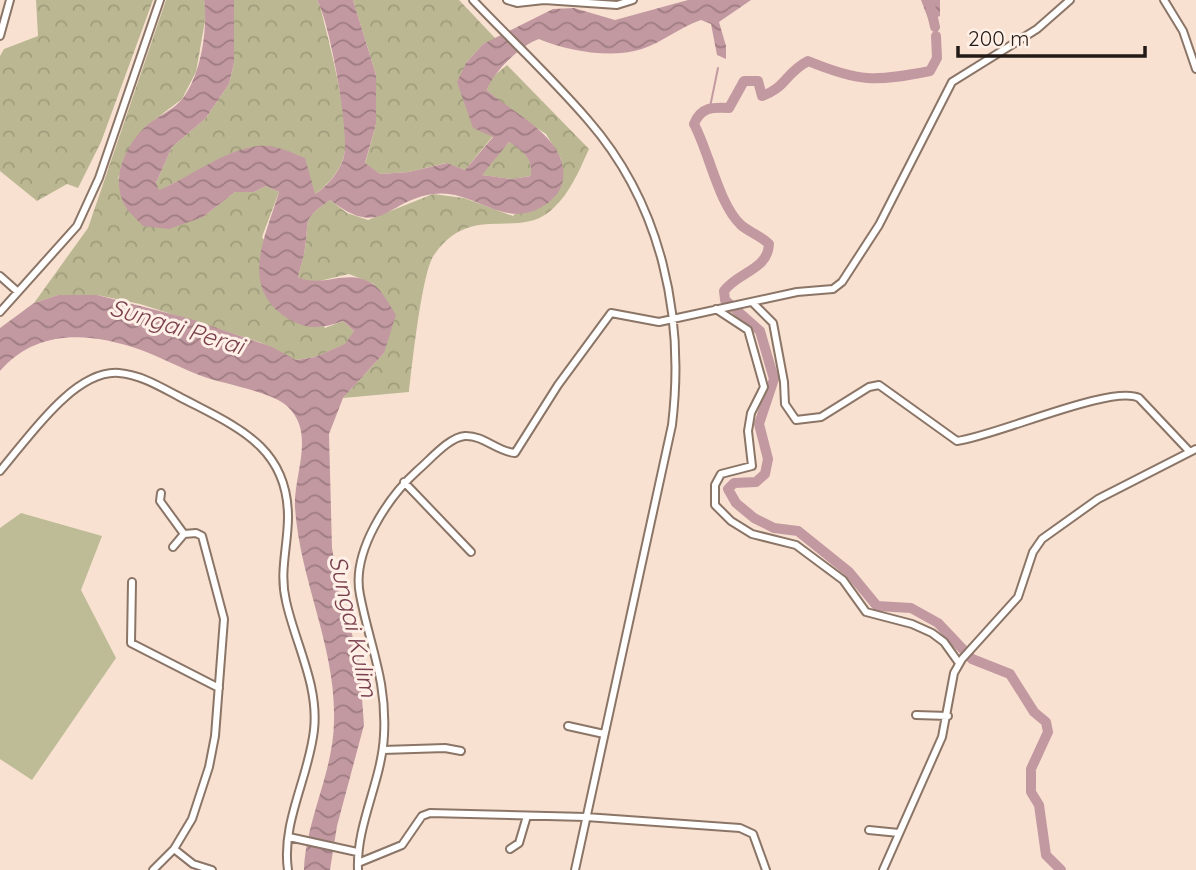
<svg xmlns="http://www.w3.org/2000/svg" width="1196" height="870" font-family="Quicksand,sans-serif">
<defs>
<pattern id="forest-crowns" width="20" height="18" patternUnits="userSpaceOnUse" patternTransform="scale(1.75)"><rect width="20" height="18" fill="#bbb792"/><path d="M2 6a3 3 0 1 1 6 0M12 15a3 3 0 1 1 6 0" fill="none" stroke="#a09d7d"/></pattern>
<pattern id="water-waves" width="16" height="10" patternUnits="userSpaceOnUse" patternTransform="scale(1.75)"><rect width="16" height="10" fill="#c399a1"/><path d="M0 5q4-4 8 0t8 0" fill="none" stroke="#9e7c82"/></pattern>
</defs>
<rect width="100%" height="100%" fill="#f9e1d1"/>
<path fill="#bebb97" d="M21 513 102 536 81 590 116 658 32 780 0 759V528Z"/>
<path fill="url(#forest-crowns)" d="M36 0H153L101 142 78 188 67 184 37 201 0 171V56L4 49 38 36Z
M166 0H204L206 15 196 72 182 99 145 127 118 178 203 217 235 192H254L266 186 279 192 262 237 325 328 343 321 354 331 346 344 315 357 296 360 259 342 140 304 97 295H58L34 303 88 228Z
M234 0H317L320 6C328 39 352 125 344 156 340 171 327 186 315 194L259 146 220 160 158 191 156 183 172 147 205 119 229 84 234 63Z
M353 0H459L496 39 483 44 466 63 493 136 465 170 446 163 409 172 380 174 365 164 376 124V75Z
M507 65 589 149C579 171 569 196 549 212 515 239 470 202 434 255 422 271 412 366 409 392L343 398 384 353 374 284 349 274 311 283 298 277C300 267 304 257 305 248 310 217 301 221 330 200L347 213 368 220 433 194 464 198 513 216 561 159 546 134 509 110 487 90 491 78Z
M509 142C525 152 532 157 531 176L512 179 481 175Z"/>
<path fill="url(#water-waves)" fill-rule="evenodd" d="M204 0H234V63L229 84 205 119 172 147 156 183 159 190C190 177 224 150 258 146 274 144 291 152 305 158L315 194C327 187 341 170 344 156 350 132 329 20 317 0H353L376 75V124L365 163 380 174 409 172 447 163 465 170 493 137 473 128 457 82 466 63 483 44 553 9 574 8 615 20 688 0H751L719 22 726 46V59L717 55 711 24 701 20C680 27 663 42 642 49 611 59 567 51 539 39 522 44 492 73 487 90 513 114 569 138 563 180 561 191 554 199 545 205 504 232 475 188 433 194 385 201 382 240 330 200 301 221 310 217 305 248 304 258 300 267 298 277 323 289 347 267 373 284 382 290 390 306 396 315L384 353 343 398 329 434 332 548 340 594 359 658 364 725 337 826 330 870H304C306 819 334 771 334 720 336 647 300 581 295 508 293 475 316 434 288 407 272 391 221 384 199 375 179 367 160 357 141 350 91 332 37 328 0 371V328L34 303 58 295H97L191 319 272 347 296 360 315 357 345 344 354 331 343 321C322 329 305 330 287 318 238 286 266 236 279 192L266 186 254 192H235L203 217 169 229 143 226C138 220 129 213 125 206 110 180 125 147 144 128 155 117 173 111 183 98 201 74 208 29 204 0ZM509 142C524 152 532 157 531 176L512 179 482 175Z
M921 0H940V16L929 21Z"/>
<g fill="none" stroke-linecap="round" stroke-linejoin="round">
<path stroke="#c399a1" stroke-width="2" d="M710 107 718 68"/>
<path stroke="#c399a1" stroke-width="10" d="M929 0 935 27
M936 36 937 58 930 71C875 82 859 82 808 61 784 74 787 87 762 96L758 81H744L729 108C712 107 701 107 694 124 709 152 719 205 741 225 749 232 761 236 769 244 768 270 738 272 724 291L725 300 760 331 774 379 759 424 768 459 765 474 756 482 734 483 728 489 736 503 754 518 774 528 798 531 849 572 877 606 911 608 938 623 972 659 1010 674 1034 712 1046 722 1048 732 1031 769V792L1039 805 1046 855 1061 870"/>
<g stroke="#8b7567" stroke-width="10">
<path id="minor" d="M473 0C511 40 552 78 588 120 662 205 685 316 672 425L575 870
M507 0 517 3 544 0 617 5 633 0
M1164 0 1183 31 1196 69
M0 36 10 0
M0 276 18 292
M752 302 773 323 784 382 785 404 796 420 821 417 869 387 879 385 957 441C996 436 1112 384 1139 398L1189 451
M716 309 748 330 764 387 751 413 748 431 752 466 721 474 715 485V505L731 521 752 534 796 545 843 580 866 612 912 624 932 633 944 642 959 663
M0 312 77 226 99 178 160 0
M0 471C27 440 74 369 119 373 141 375 159 386 178 396 232 425 288 444 288 517 288 546 279 572 286 601 295 643 319 685 314 730 309 777 281 823 288 870
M404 482 471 552
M161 493 160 501 184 534
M132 582 131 643 219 688
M916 715 948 716
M568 726 604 734
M383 750 445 748 461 751
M869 830 899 833
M289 837 357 852
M174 849 193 864 212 870
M510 849 519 843 527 816
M358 863 402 845 422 816 430 813 586 817 740 828 753 834 766 870
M153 870 174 849 192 819 209 767 215 736 224 619 202 536 196 533 184 534 173 547
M358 870C356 824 382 781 384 735 387 680 370 647 360 595 351 552 388 497 418 470 430 460 449 437 465 436 483 435 498 452 515 453L558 385 611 313 659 322 797 292 833 289 842 282 879 225 952 82 1037 29 1070 0
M883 870 942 737 954 673 962 659 1018 597 1033 552 1042 539 1098 499 1196 449"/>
</g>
<use href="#minor" stroke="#fff" stroke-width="6"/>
</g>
<g text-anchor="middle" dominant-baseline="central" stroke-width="6" stroke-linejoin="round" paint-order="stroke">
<g font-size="24" font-style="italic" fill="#7a404e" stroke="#fff0e7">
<text transform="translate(177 326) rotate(17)">Sungai Perai</text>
<text transform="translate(354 626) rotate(77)">Sungai Kulim</text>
</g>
</g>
<path d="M958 46v10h187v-10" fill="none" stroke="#231a15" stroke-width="3.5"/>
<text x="968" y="46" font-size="21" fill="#231a15" stroke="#fff0e7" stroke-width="5" paint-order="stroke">200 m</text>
</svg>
